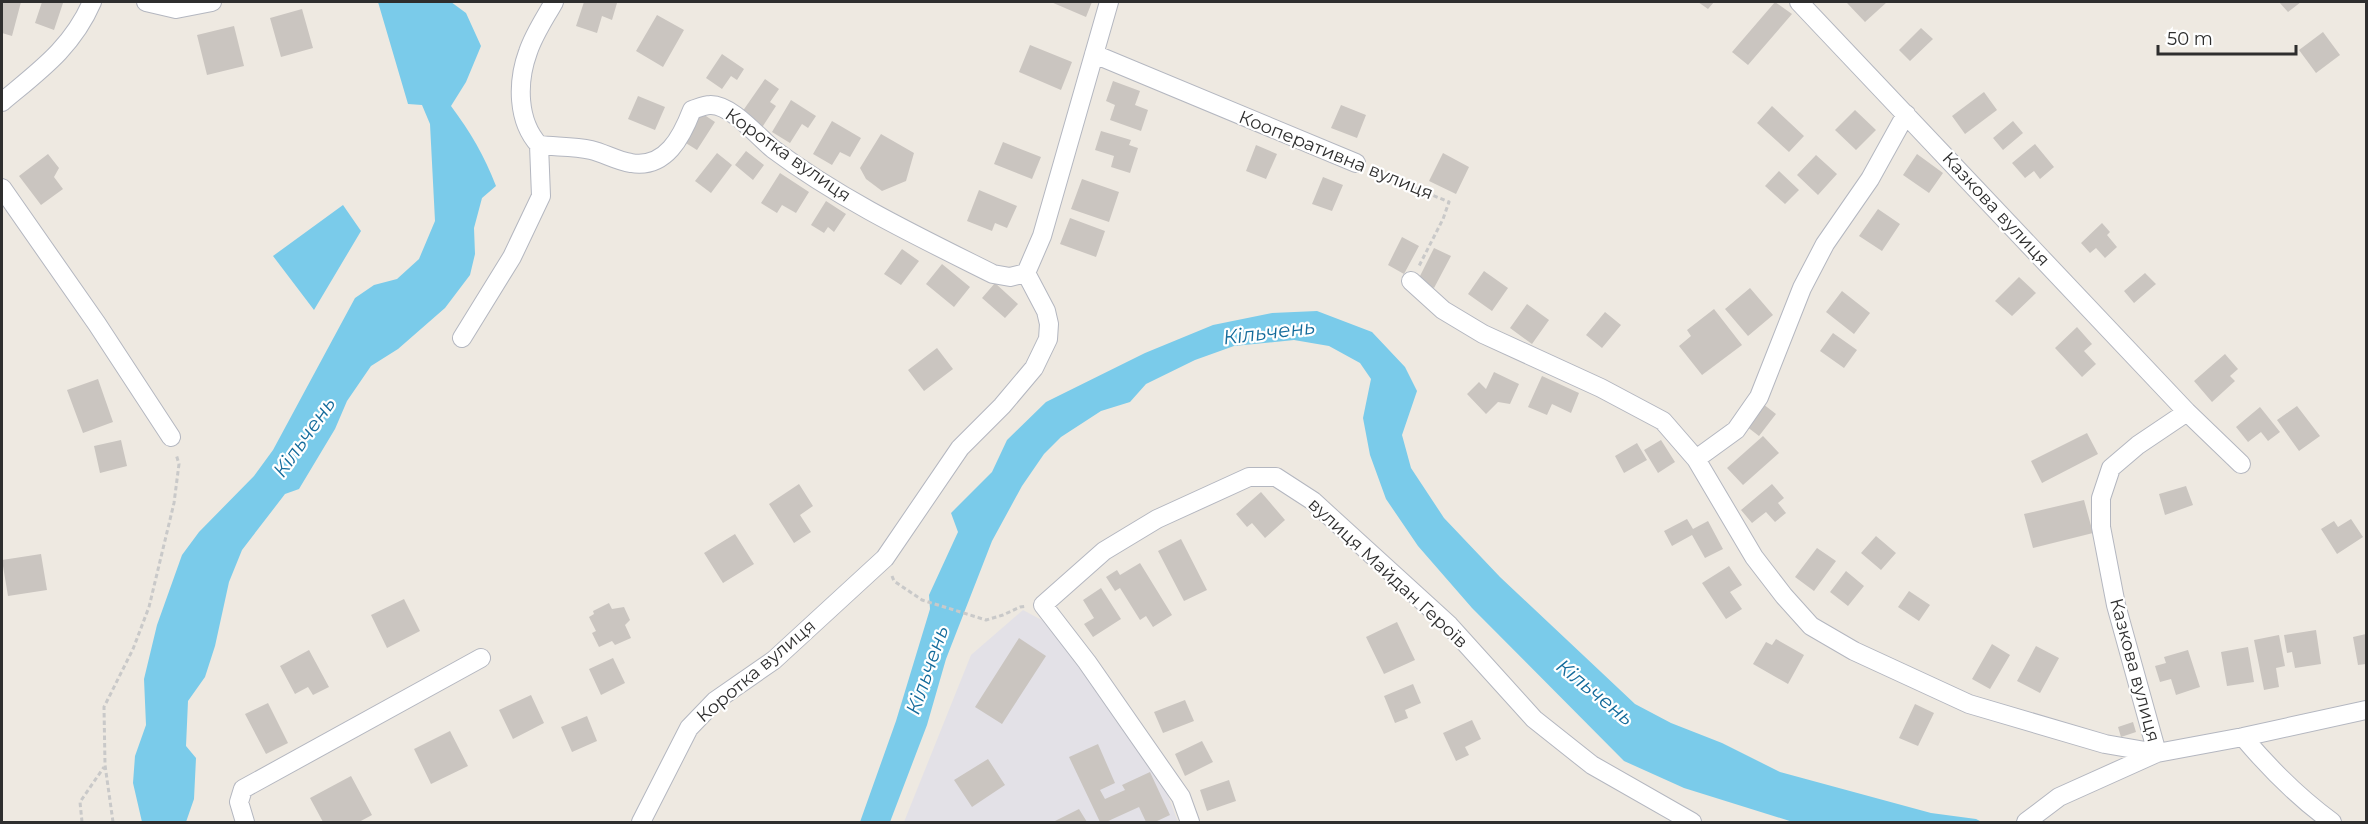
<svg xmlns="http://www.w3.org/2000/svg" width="2368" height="824" font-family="Montserrat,sans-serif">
<rect width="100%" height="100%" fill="#eee9e1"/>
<path fill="#e3e1e7" d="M1023 610 1051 625 1164 785 1178 822H904L971 655Z"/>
<path fill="#7acbea" d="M378 2H451L466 13 481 46 466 82 451 106C471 133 484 155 496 186L482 198 474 228 475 254 470 275 445 308 398 349 371 366 347 401 335 429 299 489 285 494 242 550 229 582 215 646 205 677 188 701 186 746 196 758 194 799 186 822H142L133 783 135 756 146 725 144 679 157 625 182 555 199 532 254 476 273 450 355 298 374 285 397 279 419 259 435 221 430 124 422 105 408 104Z
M343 205 361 231 314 310 273 256Z
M1317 311 1372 332 1405 367 1417 391 1402 435 1411 468 1444 518 1500 577 1635 704 1671 723 1722 743 1780 772 1931 813 1976 819 1982 822H1793L1684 788 1624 761 1472 608 1418 546 1386 499 1370 455 1363 418 1371 379 1360 363 1329 346 1294 340 1234 346 1195 360 1146 384 1130 402 1101 411 1061 437 1044 454 1022 486 992 541 946 659 927 725 890 822H860L896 721 930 609 929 595 958 532 951 513 992 472 1007 440 1046 402 1145 353 1213 325 1272 313Z"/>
<path fill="#cac5c0" d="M2 2H21L12 36 2 33Z
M42 2 63 3 54 30 35 23Z
M584 2 617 3 612 20 602 16 597 33 576 26Z
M1051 2H1092L1086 17Z
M1698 2H1714L1708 9Z
M1775 2 1792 14 1748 65 1732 52Z
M1848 2H1887L1865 22 1847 3Z
M2279 2H2301L2288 12Z
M302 9 313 48 281 57 270 18Z
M657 15 684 30 663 67 636 51Z
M234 26 244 66 207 75 197 35Z
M1921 28 1933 39 1910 61 1899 50Z
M2323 32 2340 55 2316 73 2299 50Z
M1030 45 1072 62 1061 90 1019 72Z
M722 54 744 69 737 80 731 76 722 89 706 78Z
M765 79 779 89 770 102 776 106 761 129 740 115Z
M1113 81 1140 91 1135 105 1148 110 1141 131 1110 120 1115 105 1106 101Z
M1984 92 1997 110 1965 134 1952 116Z
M638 96 665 107 655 130 628 119Z
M791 100 816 116 808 128 802 124 790 143 772 132Z
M1341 105 1366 115 1357 138 1331 128Z
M1772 106 1804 136 1789 152 1757 123Z
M1855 110 1876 130 1856 150 1835 130Z
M700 112 715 122 697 150 681 140Z
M832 121 861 138 850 157 840 152 832 165 813 154Z
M2013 121 2023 133 2003 150 1993 138Z
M1101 131 1131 140 1129 145 1138 148 1130 173 1111 167 1114 156 1095 150Z
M881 134 914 153 906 181 882 191 866 179 860 168Z
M1003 142 1041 157 1032 179 994 164Z
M2035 144 2054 167 2040 179 2034 171 2025 178 2012 163Z
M1256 145 1277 154 1266 179 1246 171Z
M746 151 764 165 753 180 735 165Z
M717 153 732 165 711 193 695 181Z
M1443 153 1469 167 1456 194 1429 181Z
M48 154 59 168 54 177 63 189 41 205 19 176Z
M1917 154 1943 173 1929 193 1903 175Z
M1816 155 1837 174 1818 195 1797 175Z
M1779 171 1799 190 1785 204 1765 186Z
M780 173 809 192 796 213 782 205 777 213 761 203Z
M1323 177 1343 185 1332 211 1312 204Z
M1082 179 1119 192 1109 222 1071 209Z
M979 190 1017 206 1007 228 995 223 992 231 967 221Z
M826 201 846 214 834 232 828 227 824 233 811 225Z
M1878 209 1900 224 1882 251 1859 236Z
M1070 218 1105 231 1096 257 1060 244Z
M2102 223 2110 232 2107 235 2117 247 2105 258 2096 248 2090 253 2081 243Z
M1402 237 1419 246 1404 274 1388 265Z
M1434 248 1451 256 1434 288 1418 280Z
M902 249 919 261 901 285 884 274Z
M942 264 970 287 954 307 926 284Z
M1484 271 1508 288 1492 311 1468 294Z
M2145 273 2156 284 2134 303 2124 291Z
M2019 277 2036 293 2012 316 1995 301Z
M995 283 1018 304 1005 318 982 298Z
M1750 288 1773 315 1748 336 1725 309Z
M1842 291 1870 313 1854 334 1826 312Z
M1527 304 1549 320 1532 344 1510 328Z
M1714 309 1742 345 1702 375 1679 346 1691 336 1687 330Z
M1605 312 1621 325 1602 348 1586 335Z
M2077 327 2092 344 2084 351 2096 364 2082 377 2055 348Z
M1833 333 1857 350 1844 368 1820 351Z
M937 348 953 369 924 391 908 370Z
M2225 354 2238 369 2230 376 2235 381 2212 402 2194 381Z
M1494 372 1519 384 1510 404 1498 402 1486 414 1467 394 1479 382 1486 389Z
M1542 376 1579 393 1571 413 1552 404 1547 415 1528 407Z
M98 379 113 422 83 433 67 390Z
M1763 404 1776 414 1759 436 1746 426Z
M2297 406 2320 436 2299 451 2277 420Z
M2260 407 2280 432 2268 441 2261 432 2248 442 2236 427Z
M2087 433 2098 454 2042 483 2031 461Z
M1763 436 1779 453 1743 485 1727 468Z
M121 440 127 466 100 473 94 446Z
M1661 440 1675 462 1658 473 1644 450Z
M1637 443 1647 460 1624 473 1615 456Z
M799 484 813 506 800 515 811 532 794 543 769 504Z
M1772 484 1784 498 1778 503 1786 513 1775 522 1766 512 1752 523 1741 510Z
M2186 486 2193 505 2165 515 2159 494Z
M1261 492 1285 520 1265 538 1252 523 1247 527 1236 514Z
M2084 500 2093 533 2033 548 2024 514Z
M1687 519 1693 529 1708 521 1723 549 1705 558 1692 535 1672 546 1664 531Z
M2351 519 2363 537 2337 554 2321 529 2334 521 2338 527Z
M735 534 754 564 723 583 704 553Z
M1876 536 1896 553 1881 570 1861 553Z
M1181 539 1207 590 1184 601 1158 551Z
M1817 548 1836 561 1814 591 1795 577Z
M41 554 47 590 8 596 2 560Z
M1140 563 1172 615 1153 627 1146 616 1140 620 1120 588 1115 591 1106 577 1117 570 1120 575Z
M1729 566 1742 585 1730 592 1742 609 1726 619 1702 583Z
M1846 571 1864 586 1848 606 1830 592Z
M1101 588 1121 619 1093 637 1084 624 1094 618 1083 600Z
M1909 591 1930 605 1919 621 1898 607Z
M404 599 420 631 387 648 371 615Z
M609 603 612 609 624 607 630 620 625 625 631 638 615 645 612 641 599 647 592 633 596 631 589 617 594 614 593 611Z
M1397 622 1415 660 1384 674 1366 637Z
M2316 630 2321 664 2295 668 2292 652 2287 653 2284 635Z
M2366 634V664L2358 665 2353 637Z
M2279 635 2285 666 2276 668 2279 687 2264 690 2254 640Z
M1019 638 1046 656 1002 724 975 707Z
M1776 639 1804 655 1788 684 1753 664 1766 642 1772 645Z
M1992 644 2010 655 1990 689 1972 679Z
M2036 646 2059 658 2040 693 2017 681Z
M2248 647 2254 682 2227 686 2221 652Z
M309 650 329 687 313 695 308 687 295 694 280 666Z
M2188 650 2200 687 2176 695 2171 679 2160 682 2155 666 2166 663 2164 657Z
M613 658 625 683 601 695 589 669Z
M1413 684 1421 703 1405 710 1408 718 1395 723 1384 696Z
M531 695 544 723 513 739 499 710Z
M1185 700 1194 721 1163 733 1154 712Z
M268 703 288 743 266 754 245 714Z
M1915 704 1934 713 1918 746 1899 738Z
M587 716 597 741 572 752 561 727Z
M1472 720 1481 739 1465 747 1469 755 1456 761 1443 733Z
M2133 722 2136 732 2121 737 2118 727Z
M450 731 468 766 431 784 414 749Z
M1202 741 1213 762 1185 776 1175 754Z
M1098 744 1115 783 1100 790 1105 799 1125 790 1122 785 1150 772 1170 815 1155 822H1146L1139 807 1106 822H1100L1069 757Z
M988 759 1005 785 972 807 954 780Z
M351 776 372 815 359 822H323L310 798Z
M1229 780 1236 801 1207 811 1200 790Z
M1079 809 1087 822H1053Z"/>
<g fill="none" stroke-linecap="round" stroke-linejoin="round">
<g stroke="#b4b7c0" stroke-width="20">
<path id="minor" d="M146 2 176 9 212 2
M554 2C545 18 534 34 528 52 517 82 517 121 539 145 556 147 574 146 591 150 604 153 617 161 631 163 666 169 682 136 692 110 698 108 705 105 710 105 731 104 758 137 773 149 841 200 917 236 993 274L1010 277 1026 273
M1799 2 2187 412 2241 464
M1094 54 1356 163
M2 102C39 71 72 48 92 2
M2 188 97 324 171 437
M1411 281 1443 310 1483 334 1601 388 1663 421 1696 459 1754 557 1784 596 1811 626 1854 651 1969 704 2105 744 2157 753 2116 605 2101 527V498L2111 468 2138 445 2187 412
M462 338 512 257 541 196 539 145
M1696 459 1736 430 1759 397 1802 288 1825 244 1870 179 1906 114
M2243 737C2270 769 2299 798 2332 822
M245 822 239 802 243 789 481 658
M641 822 689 728 715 701 774 660 885 558 960 448 1002 406 1034 368 1048 339 1049 324 1046 311 1026 273 1042 236 1109 2
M1190 822 1181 797 1087 662 1043 605 1104 551 1157 519 1249 477H1276L1313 501 1449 625 1534 719 1592 765 1692 822
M2026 822 2059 797 2157 753 2243 737 2366 710"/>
</g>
<path stroke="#c9c9c9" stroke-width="3" stroke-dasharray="4.5 3" stroke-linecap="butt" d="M1371 170 1449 202 1443 219 1419 266
M892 576 894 581 922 600 986 620 1003 615 1020 607 1027 606
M82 822 80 802 104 767
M113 822 105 765 104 707 133 649 149 607 174 503 179 464 176 454"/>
<use href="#minor" stroke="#fff" stroke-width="18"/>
</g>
<g text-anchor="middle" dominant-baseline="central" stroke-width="4.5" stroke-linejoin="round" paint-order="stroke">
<g font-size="18" fill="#2e2e2e" stroke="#fff">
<text transform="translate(788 155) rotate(35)">Коротка вулиця</text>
<text transform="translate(1336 155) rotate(22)">Кооперативна вулиця</text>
<text transform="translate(1996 209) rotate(47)">Казкова вулиця</text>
<text transform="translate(1388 573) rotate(43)">вулиця Майдан Героїв</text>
<text transform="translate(2135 670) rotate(75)">Казкова вулиця</text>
<text transform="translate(756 671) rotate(-40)">Коротка вулиця</text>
</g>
<g font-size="20" font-style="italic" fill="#146b9b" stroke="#fff">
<text transform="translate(1269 332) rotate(-7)">Кільчень</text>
<text transform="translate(304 437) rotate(-55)">Кільчень</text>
<text transform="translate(927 670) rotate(-71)">Кільчень</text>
<text transform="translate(1595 692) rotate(39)">Кільчень</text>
</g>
</g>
<rect width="2368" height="824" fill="none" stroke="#2e2e2e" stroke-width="6"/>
<path d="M2158 45v9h138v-9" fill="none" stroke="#2e2e2e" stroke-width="3"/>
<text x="2167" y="45" font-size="18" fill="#2e2e2e" stroke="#ffffff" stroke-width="4.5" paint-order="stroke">50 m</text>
</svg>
